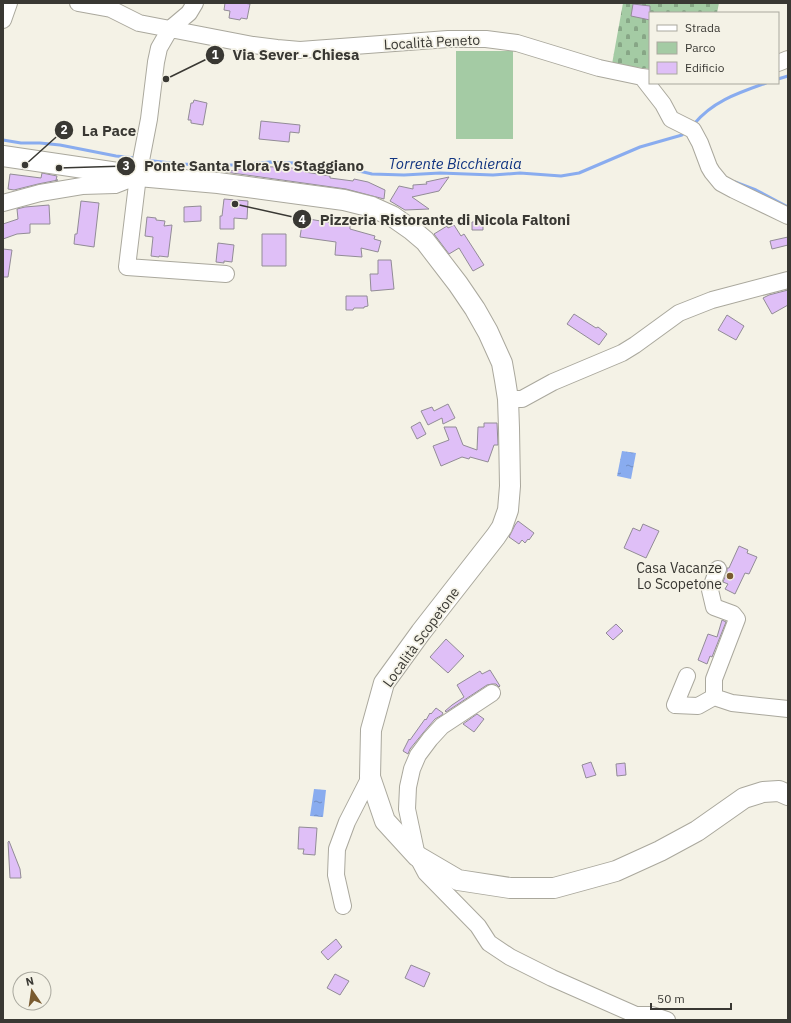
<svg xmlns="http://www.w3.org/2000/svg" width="791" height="1023" font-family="'IBM Plex Sans',sans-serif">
<defs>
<pattern id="cemetery-stones" width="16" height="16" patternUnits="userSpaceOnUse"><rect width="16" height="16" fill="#a4cba4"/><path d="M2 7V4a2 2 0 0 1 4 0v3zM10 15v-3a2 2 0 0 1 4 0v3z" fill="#87a686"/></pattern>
<pattern id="water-ripples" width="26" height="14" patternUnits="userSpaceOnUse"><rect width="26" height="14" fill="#89acef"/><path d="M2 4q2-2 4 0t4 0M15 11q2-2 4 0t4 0" fill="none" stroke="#718dc2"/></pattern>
</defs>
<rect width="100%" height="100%" fill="#f4f2e6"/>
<path fill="#a4cba4" d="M456 51H513V139H456Z"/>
<path fill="url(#cemetery-stones)" d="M623 3H719L717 13H650V69L612 64Z"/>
<path fill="url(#water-ripples)" d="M622 451 636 453 631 479 617 476Z
M314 789 326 790 323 817 310 816Z"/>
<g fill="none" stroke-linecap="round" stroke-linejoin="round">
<path stroke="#89acef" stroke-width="3" d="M778 79 788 76
M694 124C713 101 738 93 766 83
M3 140 21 143H40L60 145 116 156 136 158
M145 160 179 164 210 165H239L270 162 295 163 324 167 346 168 372 174 404 175 440 173 493 175 520 173 561 176 579 173 640 147 682 135 685 132
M735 182 756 190 788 207"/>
</g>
<path fill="#dfbff7" stroke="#928c96" d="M225 3H243L250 4 247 19 241 18 240 20 229 18 230 11 224 10Z
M633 4 650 6V20L631 16Z
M194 100 207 103 203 125 191 123V120H188L191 103H193Z
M261 121 300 125 299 133 290 132 289 142 259 139Z
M257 166 291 168 305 170V172L330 176V178L353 181 354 179 368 182 385 190 384 199 346 189 225 172Z
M42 173 57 176 56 180H58L38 184 14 190 8 189 10 174 41 178Z
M449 177 439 191 412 197 429 209 405 210 390 201 399 186 413 189V185L427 184 426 182Z
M224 199 248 201 247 219 234 218V229H220V216H222Z
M81 201 99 203 94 247 74 244 75 234H77Z
M49 205 50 224H30V233L17 234 3 239V224L18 219 17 209 25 207Z
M201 206V221L184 222V207Z
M147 217 156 218V220L165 221 164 226 172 225 168 257 159 256V257L151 256 153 237 145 236Z
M303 218 350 226V229L375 236 374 239 381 241 378 252 361 248 362 257 335 255 336 242 300 237Z
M483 221V230H472V222Z
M454 225 461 236 464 234 484 265 473 271 459 248 449 254 434 234 447 226 448 228Z
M262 234H286V266H262Z
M788 237V245L772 249 770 241Z
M218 243 234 245 232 262 224 261V263L216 262Z
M3 249 12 250 8 277H3Z
M378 260H391L394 289 371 291 370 274H378Z
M788 290V305L772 314 763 298 769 295Z
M346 296H367L368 306 364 307V308H354L353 310H346Z
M574 314 596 328 598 327 607 334 599 345 567 324Z
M727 315 744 326 736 340 718 330Z
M448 404 455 418 443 424 442 418 428 425 421 411 432 407 434 411Z
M420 422 426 434 417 439 411 427Z
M484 423H497L498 445H494L488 462 470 457 469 459 462 457 441 466 433 446 449 440 444 427H456L463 445 477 450 478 427H484Z
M518 521 534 533 529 540 528 539 525 543 522 540 519 544 509 537 515 525Z
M643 524 659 531 646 558 624 548 633 528 640 531Z
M739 546 748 550 747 553 757 557 749 574 745 573 735 594 725 589 728 584 723 582 727 572V568H729Z
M722 620 726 622 712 657 710 656 707 664 698 660 708 634 717 637Z
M616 624 623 631 613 640 606 633Z
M446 639 464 656 448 673 430 657Z
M490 670 500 686 499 687 496 684H492L487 685 446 712 445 711 452 705 464 697 457 685 480 671 482 674Z
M436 708 443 713 442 715 435 719 423 733 410 749 408 754 403 751 409 739 410 740 425 719 426 720 430 713 431 714Z
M477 714 484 719 474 732 463 724Z
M591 762 596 775 586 778 582 765Z
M625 763 626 775 617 776 616 764Z
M299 827 317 828 315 855 303 854 304 849H298Z
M9 841 20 869 21 878H10L8 842Z
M336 939 342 947 328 960 321 952Z
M411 965 430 973 424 987 405 978Z
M335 974 349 981 340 995 327 988Z"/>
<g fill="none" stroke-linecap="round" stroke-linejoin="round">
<g stroke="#aaa89d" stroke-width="18">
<path id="minor" d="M78 3 111 9 139 23 253 45 277 48 300 50 408 42 448 39H486L517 43 599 68 642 77 650 78
M195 3 189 13 170 29 159 48 156 62 149 119 138 176 127 267 226 274
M3 20 9 3
M778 63 788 59
M642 77 663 104 671 119 693 130 700 143 709 167 712 172 721 183 734 190 788 216
M3 203 40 193 82 186 115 185 138 176
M508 399H522L553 382 622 353 635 345 679 313 712 300 788 280
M718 569 710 590 714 607 733 614 737 619 714 679V697L732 703 788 709
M687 676 675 705 698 706 714 697
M492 693 442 726 430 739 418 755 412 769 408 787 407 809 417 856 426 873 478 926 489 943 510 957 552 978 636 1015H652L667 1020
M343 906 336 875 337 849 347 822 370 777"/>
</g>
<g stroke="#aaa89d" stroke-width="22">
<path id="major" d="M3 156 138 176 218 183 344 200 372 207 392 216 412 230 425 241 458 284 475 309 488 332 502 363 505 380 508 399 509 428 510 486 508 510 502 527 496 536 421 632 384 683 371 730 370 777 385 821 417 856 458 880 510 888H554L616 871 660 851 697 831 744 798 763 792 779 791 788 795"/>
</g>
<use href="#minor" stroke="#fff" stroke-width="16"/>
<use href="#major" stroke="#fff" stroke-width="20"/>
</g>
<circle fill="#795a2f" stroke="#f4f2e6" stroke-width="1.5" cx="730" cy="576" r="4"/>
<g text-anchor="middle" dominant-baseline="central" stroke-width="3.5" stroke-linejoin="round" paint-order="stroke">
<g font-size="14" fill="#393833" stroke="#f4f2e6">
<text transform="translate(432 42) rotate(-3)">Località Peneto</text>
<text transform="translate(421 637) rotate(-54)">Località Scopetone</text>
</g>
<g font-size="14" fill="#393833" stroke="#f4f2e6" text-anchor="end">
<text x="722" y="568">Casa Vacanze<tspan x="722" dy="16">Lo Scopetone</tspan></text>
</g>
<g font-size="15" font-style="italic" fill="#123581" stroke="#f4f2e6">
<text x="455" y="163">Torrente Bicchieraia</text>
</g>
</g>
<path fill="none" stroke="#393833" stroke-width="1.5" d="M166 79L215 55M25 165L64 130M59 168L126 166M235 204L302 219"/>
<g fill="#393833" stroke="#f4f2e6" stroke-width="1.5">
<circle cx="166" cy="79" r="4"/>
<circle cx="25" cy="165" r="4"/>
<circle cx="59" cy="168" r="4"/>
<circle cx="235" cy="204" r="4"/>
<circle cx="215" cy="55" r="10"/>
<circle cx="64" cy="130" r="10"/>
<circle cx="126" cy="166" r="10"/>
<circle cx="302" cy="219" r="10"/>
</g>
<g font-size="12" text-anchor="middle" font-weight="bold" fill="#fff">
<text x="215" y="59">1</text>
<text x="64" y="134">2</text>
<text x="126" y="170">3</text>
<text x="302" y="224">4</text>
</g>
<g font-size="15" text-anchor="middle" font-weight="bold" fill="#393833" stroke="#f4f2e6" stroke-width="3.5" stroke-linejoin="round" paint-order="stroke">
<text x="296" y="60">Via Sever - Chiesa</text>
<text x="109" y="136">La Pace</text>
<text x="254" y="171">Ponte Santa Flora Vs Staggiano</text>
<text x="445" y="225">Pizzeria Ristorante di Nicola Faltoni</text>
</g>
<rect width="791" height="1023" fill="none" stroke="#393833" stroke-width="8"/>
<rect x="649" y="12" width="130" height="72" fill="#f4f2e6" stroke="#a9a89e"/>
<rect x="657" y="25" width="20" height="6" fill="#ffffff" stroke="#a9a89e"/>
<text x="685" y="32" font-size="12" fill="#393833">Strada</text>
<rect x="657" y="42" width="20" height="12" fill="#a4cba4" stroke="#a9a89e"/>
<text x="685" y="52" font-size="12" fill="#393833">Parco</text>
<rect x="657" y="62" width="20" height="12" fill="#dfbff7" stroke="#a9a89e"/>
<text x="685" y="72" font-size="12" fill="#393833">Edificio</text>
<g transform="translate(32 991) rotate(347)"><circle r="19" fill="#f4f2e6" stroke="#a9a89e"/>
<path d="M0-3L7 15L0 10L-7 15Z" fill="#795a2f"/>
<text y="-6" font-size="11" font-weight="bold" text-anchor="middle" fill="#393833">N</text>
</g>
<path d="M651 1003v6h80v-6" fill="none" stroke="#393833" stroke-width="2"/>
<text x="657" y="1003" font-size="12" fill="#393833" stroke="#f4f2e6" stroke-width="3" paint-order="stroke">50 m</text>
</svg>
